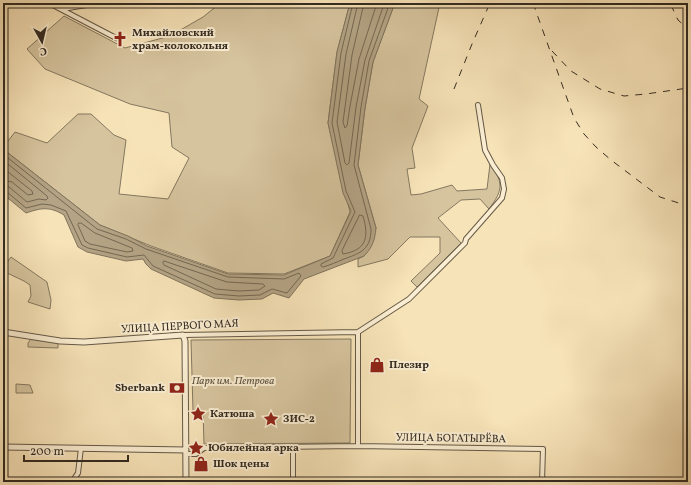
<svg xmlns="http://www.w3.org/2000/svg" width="691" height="485" font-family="Vollkorn,serif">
<rect width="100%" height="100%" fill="#f7e3b8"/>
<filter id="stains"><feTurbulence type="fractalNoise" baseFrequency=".005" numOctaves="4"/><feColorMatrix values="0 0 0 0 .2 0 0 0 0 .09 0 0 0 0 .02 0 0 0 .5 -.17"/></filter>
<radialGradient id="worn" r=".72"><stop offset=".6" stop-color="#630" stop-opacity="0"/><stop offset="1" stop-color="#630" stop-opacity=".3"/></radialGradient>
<path fill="#d6c49e" stroke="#847860" d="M218 3H350L337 52 328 123 350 212 330 256 284 274 228 273 151 246 100 225 3 149V135L8 141 15 132 47 143 78 114H91L114 135 126 140 119 194 168 199 189 158 172 147 169 113 130 104 45 69 27 49 64 16 125 48 170 36 203 17 218 5Z
M392 3H440L419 99 428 106 412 148 415 168 407 169 411 195 421 194 452 185 457 191 487 189 490 164C504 183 503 190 489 209L480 199 461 200 438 218 461 243 417 287 411 281 440 253V237H410L388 259 358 267V259L364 256 376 228 358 165 365 108 373 62 393 8Z
M11 257 47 282 51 300 50 309 28 302 31 296 30 285 24 281 3 271V268Z
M31 339H35L58 342V348L28 347V343Z
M351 339 350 443 204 444 203 411H193L191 340Z
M16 384 30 385 33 393H16Z"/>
<path fill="#b4a485" stroke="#80745d" d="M350 3H392L393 8 373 62 365 108 358 165 376 228C375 240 372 248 364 256L304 279 289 298 273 293 262 299 239 300 214 298 151 269 146 264 143 259 126 261 87 252 78 247 64 215C49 206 41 208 26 213L3 194V149L100 225 128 236 147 246 228 274 284 275 330 256 351 211 343 193 328 123 337 52Z"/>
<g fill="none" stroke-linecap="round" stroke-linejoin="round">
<path stroke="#746853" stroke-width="1" d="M353 3 341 53 332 123 346 191 355 212 333 258 321 264V266L323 267C330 265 337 262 344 259 361 253 371 249 371 229L354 165 361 107 369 61 388 8V3
M358 3 346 54 337 122 345 163 347 165 349 163 356 107 365 60 383 7V3
M364 3 352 55 343 122 345 128 347 126 350 106 359 59 377 3
M3 154 97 229 126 239 146 249 228 277 284 279 299 273 301 276 287 293 272 289 260 295 239 296 215 294 153 266 144 255 127 257 88 248 82 245 66 211 51 205 42 204 26 208 7 192 3 191
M3 160 47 196 48 198 46 200 39 199 27 202 9 187 3 186
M3 168 32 191 33 194 28 195 12 182 3 180
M360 215 363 216C369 237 367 250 343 254L342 251Z
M79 223H81L95 233 132 248 133 251 127 252 90 244 85 241 78 225Z
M164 261 227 282 263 284 265 286 259 290 239 291 216 289 164 265 163 263Z"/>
<g stroke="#645947" stroke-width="6">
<path id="minor" d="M49 3 116 38
M62 9 99 3
M358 332 409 299 465 243 466 239 502 198 504 189 502 178 493 165 485 150 478 105
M183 335 358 332
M358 446V332
M293 447V482
M186 454H196L204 448 358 446 543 449 542 482
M72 482 78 473 81 448"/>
</g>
<g stroke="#645947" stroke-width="7">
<path id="tertiary" d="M3 332 60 341 84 342 183 335 185 341 186 482
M3 447 186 450"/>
</g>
<use href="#minor" stroke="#faedd1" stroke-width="4"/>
<use href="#tertiary" stroke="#faedd1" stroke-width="5"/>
<path stroke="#332b21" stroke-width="1" stroke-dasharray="7 7" stroke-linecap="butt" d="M533 3 574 118 584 134 596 147 611 160 660 197 688 206
M671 5 678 20 688 29
M552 51 571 71 600 89 624 96 646 94 688 88
M454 89 472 44 490 3"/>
</g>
<defs>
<g id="church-bare" transform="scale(1.2)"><path d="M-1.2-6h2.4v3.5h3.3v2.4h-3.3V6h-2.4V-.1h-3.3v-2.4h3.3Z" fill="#8f2418" stroke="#faedd1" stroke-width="2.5" paint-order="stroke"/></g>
<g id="shop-bare" transform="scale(1.2)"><path d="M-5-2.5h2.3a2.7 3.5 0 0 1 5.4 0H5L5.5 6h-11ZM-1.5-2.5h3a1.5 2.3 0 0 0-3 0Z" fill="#8f2418" stroke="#faedd1" stroke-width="2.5" paint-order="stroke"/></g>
<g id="bank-bare" transform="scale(1.2)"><path d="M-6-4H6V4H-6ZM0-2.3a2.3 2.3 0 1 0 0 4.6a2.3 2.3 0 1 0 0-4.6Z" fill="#8f2418" stroke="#faedd1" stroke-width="2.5" paint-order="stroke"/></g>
<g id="sight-bare" transform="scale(1.2)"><path d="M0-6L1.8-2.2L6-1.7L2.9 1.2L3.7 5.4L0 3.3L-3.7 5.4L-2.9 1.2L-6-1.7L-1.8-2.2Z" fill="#8f2418" stroke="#faedd1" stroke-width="2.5" paint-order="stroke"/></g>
</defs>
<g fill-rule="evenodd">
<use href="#church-bare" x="120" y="39"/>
<use href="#shop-bare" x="377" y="365"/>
<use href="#bank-bare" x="177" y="388"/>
<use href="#sight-bare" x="198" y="414"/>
<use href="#sight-bare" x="271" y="419"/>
<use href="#sight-bare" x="196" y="448"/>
<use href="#shop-bare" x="201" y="464"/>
</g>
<g text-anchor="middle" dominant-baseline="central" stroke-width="4" stroke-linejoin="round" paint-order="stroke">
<g font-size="11" font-weight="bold" fill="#332b21" stroke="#faedd1" text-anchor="start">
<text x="132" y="33">Михайловский<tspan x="132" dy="13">храм-колокольня</tspan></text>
<text x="389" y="365">Плезир</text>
<text x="165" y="388" text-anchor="end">Sberbank</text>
<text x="210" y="414">Катюша</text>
<text x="283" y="419">ЗИС-2</text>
<text x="208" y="448">Юбилейная арка</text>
<text x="213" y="464">Шок цены</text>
</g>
<g font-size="11" fill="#332b21" stroke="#faedd1">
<text transform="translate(180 327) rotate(-3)">УЛИЦА ПЕРВОГО МАЯ</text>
<text transform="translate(451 439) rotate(1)">УЛИЦА БОГАТЫРЁВА</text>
</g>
<g font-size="11" font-style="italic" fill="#5c5140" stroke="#faedd1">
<text x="233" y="381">Парк им. Петрова</text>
</g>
</g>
<rect width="691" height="485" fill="none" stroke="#f7e3b8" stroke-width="16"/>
<rect x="4" y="4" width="683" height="477" fill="none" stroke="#332b21" stroke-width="2"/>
<rect x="8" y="8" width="675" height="469" fill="none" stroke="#332b21"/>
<g transform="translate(42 42) rotate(172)" stroke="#faedd1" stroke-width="3" paint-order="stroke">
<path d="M0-3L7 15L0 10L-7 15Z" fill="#332b21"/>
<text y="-6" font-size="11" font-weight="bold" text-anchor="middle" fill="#332b21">С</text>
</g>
<path d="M24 455v6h104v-6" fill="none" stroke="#332b21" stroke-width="2"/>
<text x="30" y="455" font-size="12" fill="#332b21" stroke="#faedd1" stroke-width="3" paint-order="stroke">200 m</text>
<rect width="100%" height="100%" filter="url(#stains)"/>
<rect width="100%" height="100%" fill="url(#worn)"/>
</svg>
